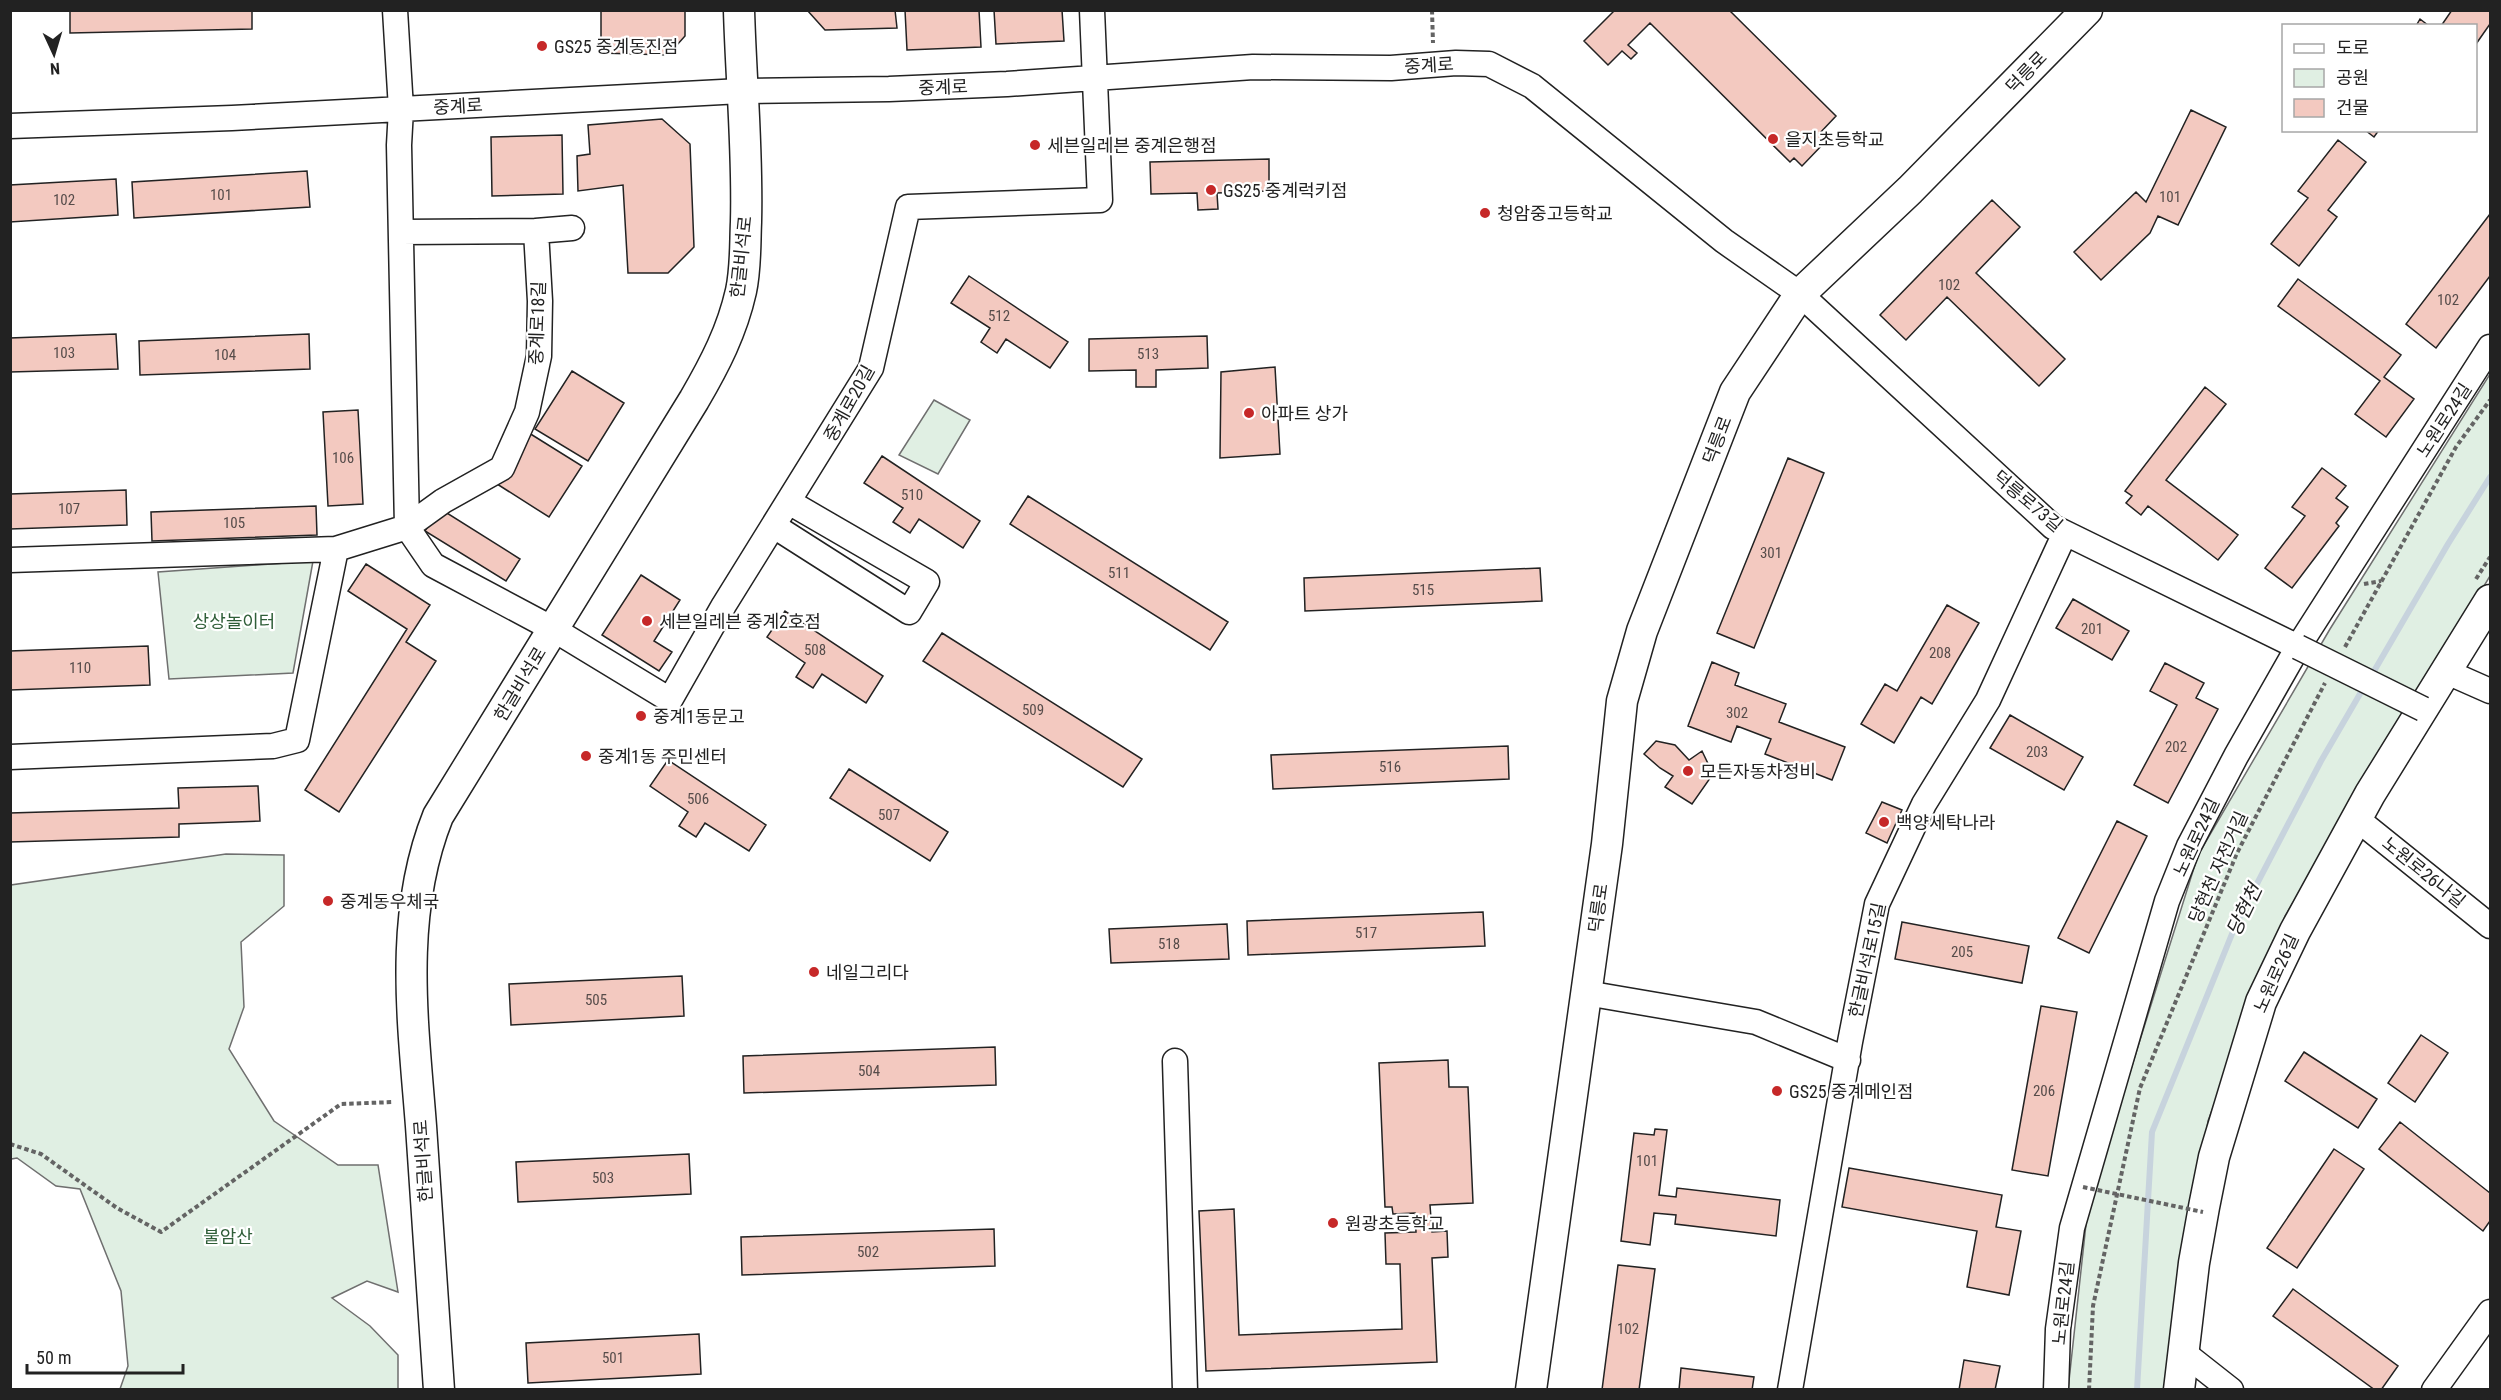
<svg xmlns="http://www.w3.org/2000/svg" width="2501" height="1400" font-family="'Roboto Condensed','Noto Sans KR',sans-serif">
<rect width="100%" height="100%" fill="#fff"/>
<path fill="#e0efe3" stroke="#6f6f6f" stroke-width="1.5" d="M2490 374V576L2285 916 2208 1121 2173 1362 2172 1389 2068 1390 2088 1206 2198 855 2330 629Z
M934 400 970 420 938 474 899 455Z
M313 561 293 673 169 679 158 572Z
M226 854 284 855V906L241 942 244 1007 229 1049 274 1121 338 1165H378L398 1292 367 1281 332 1298 370 1326 398 1355V1389H120L128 1366 121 1291 80 1189 56 1186 17 1158 11 1159V885Z"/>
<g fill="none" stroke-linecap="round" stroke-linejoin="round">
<path stroke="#c7d3dd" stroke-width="6" d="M2370 678 2448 544 2490 477
M2137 1390 2152 1132 2236 924 2321 761 2364 687"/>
</g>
<path fill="#f3c9c0" stroke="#222" stroke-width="1.5" d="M70 10H252V29L70 33Z
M601 10H685V36L668 55 601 53Z
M807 10H895L897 28 825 30Z
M905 10H979L981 47 907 50Z
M994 10H1062L1064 41 996 44Z
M1615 10H1729L1836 116 1819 134 1826 141 1802 166 1794 158 1790 162 1650 23 1628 45 1637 53 1631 59 1622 51 1608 65 1584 41Z
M2452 10H2490V24L2476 44V26H2441Z
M2420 19 2429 26H2416Z
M2191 110 2226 127 2178 225 2158 216 2150 233 2101 280 2074 252 2136 192 2146 202Z
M662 119 690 144 694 247 668 273H628L623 185 578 191 577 156 590 154 588 125Z
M2365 130H2379L2374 137Z
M562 135 563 194 492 196 491 137Z
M2338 140 2366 162 2328 210 2337 217 2299 266 2271 244 2308 198 2298 191Z
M1269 159V191L1217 193 1218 209 1198 210 1197 193 1151 194 1150 162Z
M307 171 310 207 134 218 132 182Z
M116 179 118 215 10 222V185Z
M1992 200 2020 227 1976 273 2065 359 2039 386 1947 297 1906 340 1880 315Z
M2490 214V276L2436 348 2406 324Z
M969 276 1068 342 1050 368 1006 339 997 353 981 342 990 328 951 303Z
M2298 279 2401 355 2384 377 2414 399 2386 437 2355 414 2380 381 2278 306Z
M116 334 118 369 10 372V338Z
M309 334 310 369 140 375 139 341Z
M1207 336 1208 368 1156 370V387H1136V370L1089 371V339Z
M1275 367 1280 454 1220 458 1221 372Z
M572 371 624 403 588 461 535 429Z
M2205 387 2226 404 2166 480 2238 535 2218 560 2148 506 2141 515 2126 503 2132 496 2125 491Z
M358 410 363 504 328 506 323 412Z
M529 433 582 466 549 517 497 484Z
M882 456 980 521 963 548 919 519 910 533 893 522 903 508 864 483Z
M1788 458 1824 473 1754 648 1717 633Z
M2322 468 2346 486 2336 498 2348 507 2336 523 2339 526 2292 588 2265 568 2305 516 2292 507Z
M126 490 127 525 10 529V494Z
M1028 496 1228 622 1210 650 1010 524Z
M316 506 317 535 152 541 151 512Z
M439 508 520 559 506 581 425 531Z
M366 564 430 605 406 642 436 661 339 812 305 790 407 629 348 591Z
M1540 568 1542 601 1305 611 1304 578Z
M641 575 680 600 654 641 672 652 659 671 602 635Z
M2073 599 2129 631 2112 660 2056 628Z
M1947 605 1979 623 1932 704 1921 697 1894 743 1861 724 1885 684 1897 691Z
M785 611 883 676 866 703 822 674 813 688 796 677 805 663 767 637Z
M942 633 1142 759 1123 787 923 661Z
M148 646 150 685 10 690V651Z
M1712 662 1739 673 1735 685 1786 704 1779 722 1845 747 1832 780 1765 754 1771 739 1737 726 1731 742 1688 726Z
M2165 663 2204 683 2196 698 2218 709 2168 803 2134 785 2177 705 2150 691Z
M2010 715 2083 757 2064 790 1990 748Z
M1656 741 1675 745 1689 760 1702 751 1713 774 1692 804 1665 787 1673 776 1660 768 1644 754Z
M1508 746 1509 779 1273 789 1271 755Z
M668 760 766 825 749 851 705 823 696 837 679 826 688 812 650 786Z
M849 769 948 832 930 861 830 798Z
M258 786 260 821 179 824V837L10 842V813L179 808 178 788Z
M1882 802 1902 810 1887 843 1866 833Z
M2117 821 2147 836 2089 953 2058 938Z
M1483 912 1485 946 1248 955 1247 921Z
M1902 922 2029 946 2022 983 1895 959Z
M1227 924 1229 959 1111 963 1109 929Z
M682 976 684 1016 511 1025 509 984Z
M2041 1006 2077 1012 2048 1176 2012 1170Z
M2421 1035 2448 1053 2415 1102 2388 1083Z
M995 1047 996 1085 744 1093 743 1056Z
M2304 1052 2377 1099 2358 1128 2285 1081Z
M1448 1060 1449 1087H1468L1473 1203 1430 1205 1432 1232 1447 1231 1448 1257 1432 1258 1437 1362 1206 1371 1199 1211 1234 1209 1239 1335 1402 1329 1400 1264H1386L1385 1233 1416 1232 1415 1213 1393 1214 1392 1207H1385L1379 1063Z
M2400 1122 2490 1193V1221L2483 1231 2379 1149Z
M1655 1129 1667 1130 1659 1195 1676 1197 1677 1188 1780 1200 1776 1236 1675 1224 1676 1215 1654 1213 1650 1245 1621 1241 1634 1133 1654 1135Z
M2334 1149 2364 1169 2297 1268 2267 1248Z
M689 1154 691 1194 518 1202 516 1162Z
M1849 1168 2002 1195 1996 1227 2021 1231 2009 1295 1967 1287 1977 1231 1842 1207Z
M994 1229 995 1266 742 1275 741 1237Z
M1618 1265 1655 1269 1639 1390H1602Z
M2293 1289 2398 1366 2381 1390H2375L2273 1316Z
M699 1334 701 1374 528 1383 526 1343Z
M1964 1360 2000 1366 1995 1390H1959Z
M1681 1368 1754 1377 1752 1390H1679Z"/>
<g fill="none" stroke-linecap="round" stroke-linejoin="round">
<g stroke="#222" stroke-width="27">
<path id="minor" d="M395 10 401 109 399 145 407 527 433 565 553 629 670 700 724 605 871 368 908 207 1100 200 1092 10
M10 126 232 118 741 91 889 89 1007 84 1253 67 1391 68 1456 63 1489 64 1532 86 1724 241 1800 294 2053 527 2298 647
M536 231 572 228
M774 526 909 612 927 582 789 502
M10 560 336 549
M2447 672 2490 691
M10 757 273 746 297 740 336 549 407 527 443 501 502 468 527 412 539 356 540 301 536 231 401 232
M2357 819 2490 926
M1586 993 1756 1022 1848 1060
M1175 1061 1185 1390
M2184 1353 2231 1390
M1790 1390 1850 1042 1877 904 1924 804 1988 700 2065 533
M2056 1390 2058 1329 2072 1228 2167 901 2189 846 2236 756 2298 647 2490 347
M2434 1390 2490 1312"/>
</g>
<g stroke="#222" stroke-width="33">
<path id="major" d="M439 1390C433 1302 427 1214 421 1126 413 1022 398 916 438 816L694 400C715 364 732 331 741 291 746 268 745 244 746 222 748 151 741 81 739 10
M1531 1390 1607 844 1622 701 1642 631 1735 392 1800 294 1910 190 2087 10
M2179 1390 2194 1263 2204 1207 2214 1157 2261 1002 2295 931 2370 794 2490 600"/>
</g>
<path stroke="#646464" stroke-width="4" stroke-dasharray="4.5 3" stroke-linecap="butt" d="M1432 10 1433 43
M2476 579 2490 557
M2364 584 2381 581
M2345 647 2456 447 2490 400
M10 1144 41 1154 117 1208 161 1232 341 1104 394 1102
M2089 1390 2093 1306 2140 1088 2237 853 2325 683"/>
<use href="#minor" stroke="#fff" stroke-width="24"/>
<use href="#major" stroke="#fff" stroke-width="30"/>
<g stroke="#222" stroke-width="27" stroke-linecap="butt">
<path id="minor-bridge" d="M2298 647 2423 709"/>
</g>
<path stroke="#646464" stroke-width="4" stroke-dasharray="4.5 3" stroke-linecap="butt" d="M2083 1187 2203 1212"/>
<use href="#minor-bridge" stroke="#fff" stroke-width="24"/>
</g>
<g fill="#c62828" stroke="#fff" stroke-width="2">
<circle cx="542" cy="46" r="6"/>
<circle cx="1773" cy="139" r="6"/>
<circle cx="1035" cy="145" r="6"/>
<circle cx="1211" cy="190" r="6"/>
<circle cx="1485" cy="213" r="6"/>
<circle cx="1249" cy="413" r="6"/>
<circle cx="647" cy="621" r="6"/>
<circle cx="641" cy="716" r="6"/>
<circle cx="586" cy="756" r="6"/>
<circle cx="1688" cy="771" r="6"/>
<circle cx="1884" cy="822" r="6"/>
<circle cx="328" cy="901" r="6"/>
<circle cx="814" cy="972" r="6"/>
<circle cx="1777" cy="1091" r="6"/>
<circle cx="1333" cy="1223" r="6"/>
</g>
<g text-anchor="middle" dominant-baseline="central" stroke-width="4.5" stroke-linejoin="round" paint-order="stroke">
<g font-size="15" fill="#564c4a">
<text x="221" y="195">101</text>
<text x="2170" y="197">101</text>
<text x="64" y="200">102</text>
<text x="1949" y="285">102</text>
<text x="2448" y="300">102</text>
<text x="999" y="316">512</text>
<text x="64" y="353">103</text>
<text x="1148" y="354">513</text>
<text x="225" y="355">104</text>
<text x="343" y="458">106</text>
<text x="912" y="495">510</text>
<text x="69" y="509">107</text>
<text x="234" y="523">105</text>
<text x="1771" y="553">301</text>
<text x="1119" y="573">511</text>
<text x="1423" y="590">515</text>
<text x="2092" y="629">201</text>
<text x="815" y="650">508</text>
<text x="1940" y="653">208</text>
<text x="80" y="668">110</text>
<text x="1033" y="710">509</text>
<text x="1737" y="713">302</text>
<text x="2176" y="747">202</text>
<text x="2037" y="752">203</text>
<text x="1390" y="767">516</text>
<text x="698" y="799">506</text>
<text x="889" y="815">507</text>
<text x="1366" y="933">517</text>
<text x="1169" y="944">518</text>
<text x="1962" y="952">205</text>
<text x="596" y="1000">505</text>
<text x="869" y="1071">504</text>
<text x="2044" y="1091">206</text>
<text x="1647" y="1161">101</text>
<text x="603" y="1178">503</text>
<text x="868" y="1252">502</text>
<text x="1628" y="1329">102</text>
<text x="613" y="1358">501</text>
</g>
<g font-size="18" fill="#222" stroke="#fff" text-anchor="start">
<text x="554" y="46">GS25 중계동진점</text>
<text x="1785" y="139">을지초등학교</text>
<text x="1047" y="145">세븐일레븐 중계은행점</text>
<text x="1223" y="190">GS25 중계럭키점</text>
<text x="1497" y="213">청암중고등학교</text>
<text x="1261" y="413">아파트 상가</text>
<text x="659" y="621">세븐일레븐 중계2호점</text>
<text x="653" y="716">중계1동문고</text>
<text x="598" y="756">중계1동 주민센터</text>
<text x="1700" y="771">모든자동차정비</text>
<text x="1896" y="822">백양세탁나라</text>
<text x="340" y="901">중계동우체국</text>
<text x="826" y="972">네일그리다</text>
<text x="1789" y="1091">GS25 중계메인점</text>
<text x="1345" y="1223">원광초등학교</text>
</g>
<g font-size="18" fill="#222" stroke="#fff">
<text transform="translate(1429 65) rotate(-3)">중계로</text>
<text transform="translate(2026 72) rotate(-46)">덕릉로</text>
<text transform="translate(943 87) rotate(-2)">중계로</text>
<text transform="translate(458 106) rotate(-3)">중계로</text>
<text transform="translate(741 257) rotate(-84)">한글비석로</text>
<text transform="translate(537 323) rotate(-88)">중계로18길</text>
<text transform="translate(849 403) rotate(-61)">중계로20길</text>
<text transform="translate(2444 420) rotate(-57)">노원로24길</text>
<text transform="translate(1717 440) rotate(-69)">덕릉로</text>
<text transform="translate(2028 501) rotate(40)">덕릉로73길</text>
<text transform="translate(520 684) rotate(-59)">한글비석로</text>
<text transform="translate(2196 837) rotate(-65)">노원로24길</text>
<text transform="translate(2218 867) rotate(-66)">당현천 자전거길</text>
<text transform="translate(2424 872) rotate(39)">노원로26나길</text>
<text transform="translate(1598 908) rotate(-82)">덕릉로</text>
<text transform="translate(1867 960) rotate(-78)">한글비석로15길</text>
<text transform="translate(2276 973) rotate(-66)">노원로26길</text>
<text transform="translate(423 1161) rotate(-94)">한글비석로</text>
<text transform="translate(2063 1303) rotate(-84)">노원로24길</text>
</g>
<g font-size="18" fill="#2f5e38" stroke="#fff">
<text x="234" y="621">상상놀이터</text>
<text x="228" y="1236">불암산</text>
</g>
<g font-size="20" font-style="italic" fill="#222" stroke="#fff">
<text transform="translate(2244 910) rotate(-64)">당현천</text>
</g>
</g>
<rect width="2501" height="1400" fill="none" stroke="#222222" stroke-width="24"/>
<rect x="2282" y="24" width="195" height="108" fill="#ffffff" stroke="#a7a7a7" stroke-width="1.5"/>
<rect x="2294" y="44" width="30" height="9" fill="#ffffff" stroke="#a7a7a7" stroke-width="1.5"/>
<text x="2336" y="54" font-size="18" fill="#222222">도로</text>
<rect x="2294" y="69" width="30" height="18" fill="#e0efe3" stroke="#a7a7a7" stroke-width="1.5"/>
<text x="2336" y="84" font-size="18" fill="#222222">공원</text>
<rect x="2294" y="99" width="30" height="18" fill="#f3c9c0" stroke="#a7a7a7" stroke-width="1.5"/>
<text x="2336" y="114" font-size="18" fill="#222222">건물</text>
<g transform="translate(54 54) rotate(176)" stroke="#ffffff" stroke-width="4.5" paint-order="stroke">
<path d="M0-4.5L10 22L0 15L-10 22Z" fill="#222222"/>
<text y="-9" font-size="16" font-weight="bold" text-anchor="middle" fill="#222222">N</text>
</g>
<path d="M27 1364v9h156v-9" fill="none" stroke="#222222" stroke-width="3"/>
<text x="36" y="1364" font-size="18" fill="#222222" stroke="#ffffff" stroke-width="4.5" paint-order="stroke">50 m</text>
</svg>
